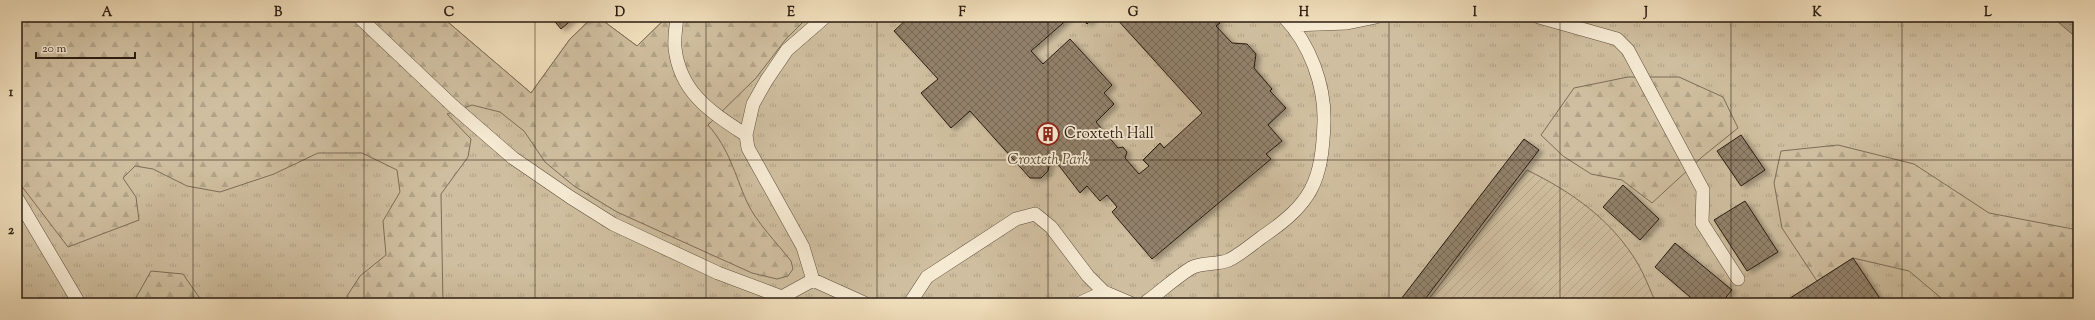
<svg xmlns="http://www.w3.org/2000/svg" width="2095" height="320" font-family="'Sorts Mill Goudy',serif">
<defs>
<pattern id="grass-tufts" width="24" height="20" patternUnits="userSpaceOnUse"><rect width="24" height="20" fill="#cfbe9f"/><path d="M3 7l-1-3M5 7V3M7 7l1-3M15 17l-1-3M17 17v-4M19 17l1-3" fill="none" stroke="#b2a388"/></pattern>
<pattern id="forest-firs" width="22" height="20" patternUnits="userSpaceOnUse"><rect width="22" height="20" fill="#cfbe9f"/><path d="M5 1l3.5 6h-7zM16 11l3.5 6h-7z" fill="#b2a388"/></pattern>
<pattern id="garden-furrows" width="10" height="10" patternUnits="userSpaceOnUse"><rect width="10" height="10" fill="#cfbe9f"/><path d="M-1 1l2-2M0 10L10 0M9 11l2-2" fill="none" stroke="#b2a388"/></pattern>
<pattern id="water-ripples" width="26" height="14" patternUnits="userSpaceOnUse"><rect width="26" height="14" fill="#ae9d82"/><path d="M2 4q2-2 4 0t4 0M15 11q2-2 4 0t4 0" fill="none" stroke="#8e7f69"/></pattern>
<pattern id="building-cross-hatch" width="8" height="8" patternUnits="userSpaceOnUse"><rect width="8" height="8" fill="#92816a"/><path d="M0 0l8 8M0 8l8-8" fill="none" stroke="#776956"/></pattern>
<filter id="shadow"><feDropShadow dx="4.5" dy="2.5" stdDeviation="2" flood-color="#0004"/></filter>
</defs>
<rect width="100%" height="100%" fill="#f1dfbc"/>
<filter id="stains"><feTurbulence type="fractalNoise" baseFrequency=".005" numOctaves="4"/><feColorMatrix values="0 0 0 0 .2 0 0 0 0 .09 0 0 0 0 .02 0 0 0 .5 -.17"/></filter>
<radialGradient id="worn" r=".72"><stop offset=".6" stop-color="#630" stop-opacity="0"/><stop offset="1" stop-color="#630" stop-opacity=".3"/></radialGradient>
<path fill="url(#grass-tufts)" stroke="#7d6d58" d="M17 17H442L531 93 570 39 593 17H598L637 46 667 17H2078V303H17Z"/>
<path fill="url(#forest-firs)" stroke="#7d6d58" d="M17 17H442L531 93 570 39 593 17H598L637 46 667 17H808L786 39 756 78 708 125C730 150 734 173 747 202 756 222 777 243 791 261L793 269 788 276 777 279 752 273 617 212 574 186 545 162 524 131 500 112 472 105 447 114 471 139 468 157 441 194 443 303H348L347 296 360 276 386 255 383 221 400 192 397 170 362 153H318L274 174 220 192 187 186 153 169 135 166 123 178 136 197 139 220 68 247 17 180Z
M1628 77H1679L1723 97 1738 128 1702 157 1652 203 1622 180 1591 174 1563 156 1541 135 1574 88Z
M1838 145 1914 164 1989 213 2078 230V303H1947L1909 271 1853 258 1817 281 1782 228 1774 183 1781 151Z
M151 271 183 274 203 303H133Z"/>
<path fill="url(#garden-furrows)" stroke="#7d6d58" d="M1527 170C1572 192 1612 220 1638 264 1645 276 1650 290 1656 303H1426Z"/>
<path fill="url(#water-ripples)" stroke="#7a6955" d="M2052 17H2078V39Z"/>
<path fill="url(#building-cross-hatch)" stroke="#2b1c11" filter="url(#shadow)" d="M551 17H575L561 29Z
M579 17H589L583 22Z
M909 17H1070L1031 51 1043 64 1070 39 1112 85 1104 93 1114 104 1096 122 1118 148 1123 147 1127 152 1125 158 1139 174 1149 166 1143 160 1160 143 1164 148 1202 113 1115 17H1215L1220 23 1216 26 1232 43 1247 44 1256 54 1254 68 1272 89 1270 91 1286 108 1268 125 1282 141 1266 154 1271 159 1152 259 1112 212 1117 207 1107 195 1100 201 1087 186 1080 193 1057 163 1050 162 1048 171 1041 178H1030L970 111 951 128 921 93 938 79 894 31Z
M1081 17H1094L1087 24Z
M1741 135 1765 170 1741 186 1717 151Z
M1524 139 1539 150 1422 303H1398Z
M1623 185 1659 219 1640 240 1603 207Z
M1745 201 1778 252 1747 271 1714 220Z
M1675 243 1732 290 1721 303H1697L1655 267Z
M1853 258 1883 303H1789L1787 300Z"/>
<g fill="none" stroke-linecap="round" stroke-linejoin="round">
<g stroke="#5c4d3c" stroke-width="14">
<path id="service" d="M359 17 453 106 513 158 570 197 613 224 718 273 782 297 813 280
M677 17C676 27 674 38 675 48 680 93 711 112 746 135
M825 17 787 50 766 81 753 104 746 135 748 148 803 247 813 280 864 303
M1539 17 1617 39 1628 50 1703 190 1702 223 1738 279
M1292 25 1347 23 1376 17
M17 198 79 303
M910 303 927 277 1016 219 1035 214 1051 227 1088 276 1104 292 1130 303
M1080 303 1104 292
M1145 303C1160 292 1175 278 1191 268 1202 262 1218 265 1229 260 1241 254 1251 245 1262 237 1312 203 1322 182 1324 122 1325 85 1310 44 1284 17"/>
</g>
<use href="#service" stroke="#f6ead3" stroke-width="13"/>
</g>
<path fill="none" stroke="#2b1c11" stroke-width="1" stroke-opacity="0.55" d="M193 17V303M364 17V303M535 17V303M706 17V303M877 17V303M1048 17V303M1218 17V303M1389 17V303M1560 17V303M1731 17V303M1902 17V303M17 160H2078"/>
<defs>
<g id="building-ring" transform="scale(1.15)"><circle r="9.5" fill="#f6ead3" stroke="#8f2418" stroke-width="1.5"/><path d="M-4-6H4V6H1V3H-1V6H-4ZM-2.5-4.3h1.7v1.8h-1.7ZM.8-4.3h1.7v1.8H.8ZM-2.5-1h1.7V.8h-1.7ZM.8-1h1.7V.8H.8Z" fill="#8f2418"/></g>
</defs>
<g fill-rule="evenodd">
<use href="#building-ring" x="1048" y="134"/>
</g>
<g text-anchor="middle" dominant-baseline="central" stroke-width="3.5" stroke-linejoin="round" paint-order="stroke">
<g font-size="15" fill="#2b1c11" stroke="#f6ead3" text-anchor="start">
<text x="1064" y="134">Croxteth Hall</text>
</g>
<g font-size="15" font-style="italic" fill="#5c4d3c" stroke="#f6ead3">
<text x="1048" y="160">Croxteth Park</text>
</g>
</g>
<rect width="2095" height="320" fill="none" stroke="#f1dfbc" stroke-width="44"/>
<path d="M36 52v6h99v-6" fill="none" stroke="#2b1c11" stroke-width="2"/>
<text x="42" y="52" font-size="12" fill="#2b1c11" stroke="#f6ead3" stroke-width="3" paint-order="stroke">20 m</text>
<rect x="22" y="22" width="2051" height="276" fill="none" stroke="#2b1c11" stroke-width="1.5"/>
<g font-size="13" text-anchor="middle" font-weight="bold" fill="#2b1c11">
<text x="107" y="16">A</text>
<text x="278" y="16">B</text>
<text x="449" y="16">C</text>
<text x="620" y="16">D</text>
<text x="791" y="16">E</text>
<text x="962" y="16">F</text>
<text x="1133" y="16">G</text>
<text x="1304" y="16">H</text>
<text x="1475" y="16">I</text>
<text x="1646" y="16">J</text>
<text x="1817" y="16">K</text>
<text x="1988" y="16">L</text>
<text x="11" y="96">1</text>
<text x="11" y="234">2</text>
</g>
<rect width="100%" height="100%" filter="url(#stains)"/>
<rect width="100%" height="100%" fill="url(#worn)"/>
</svg>
